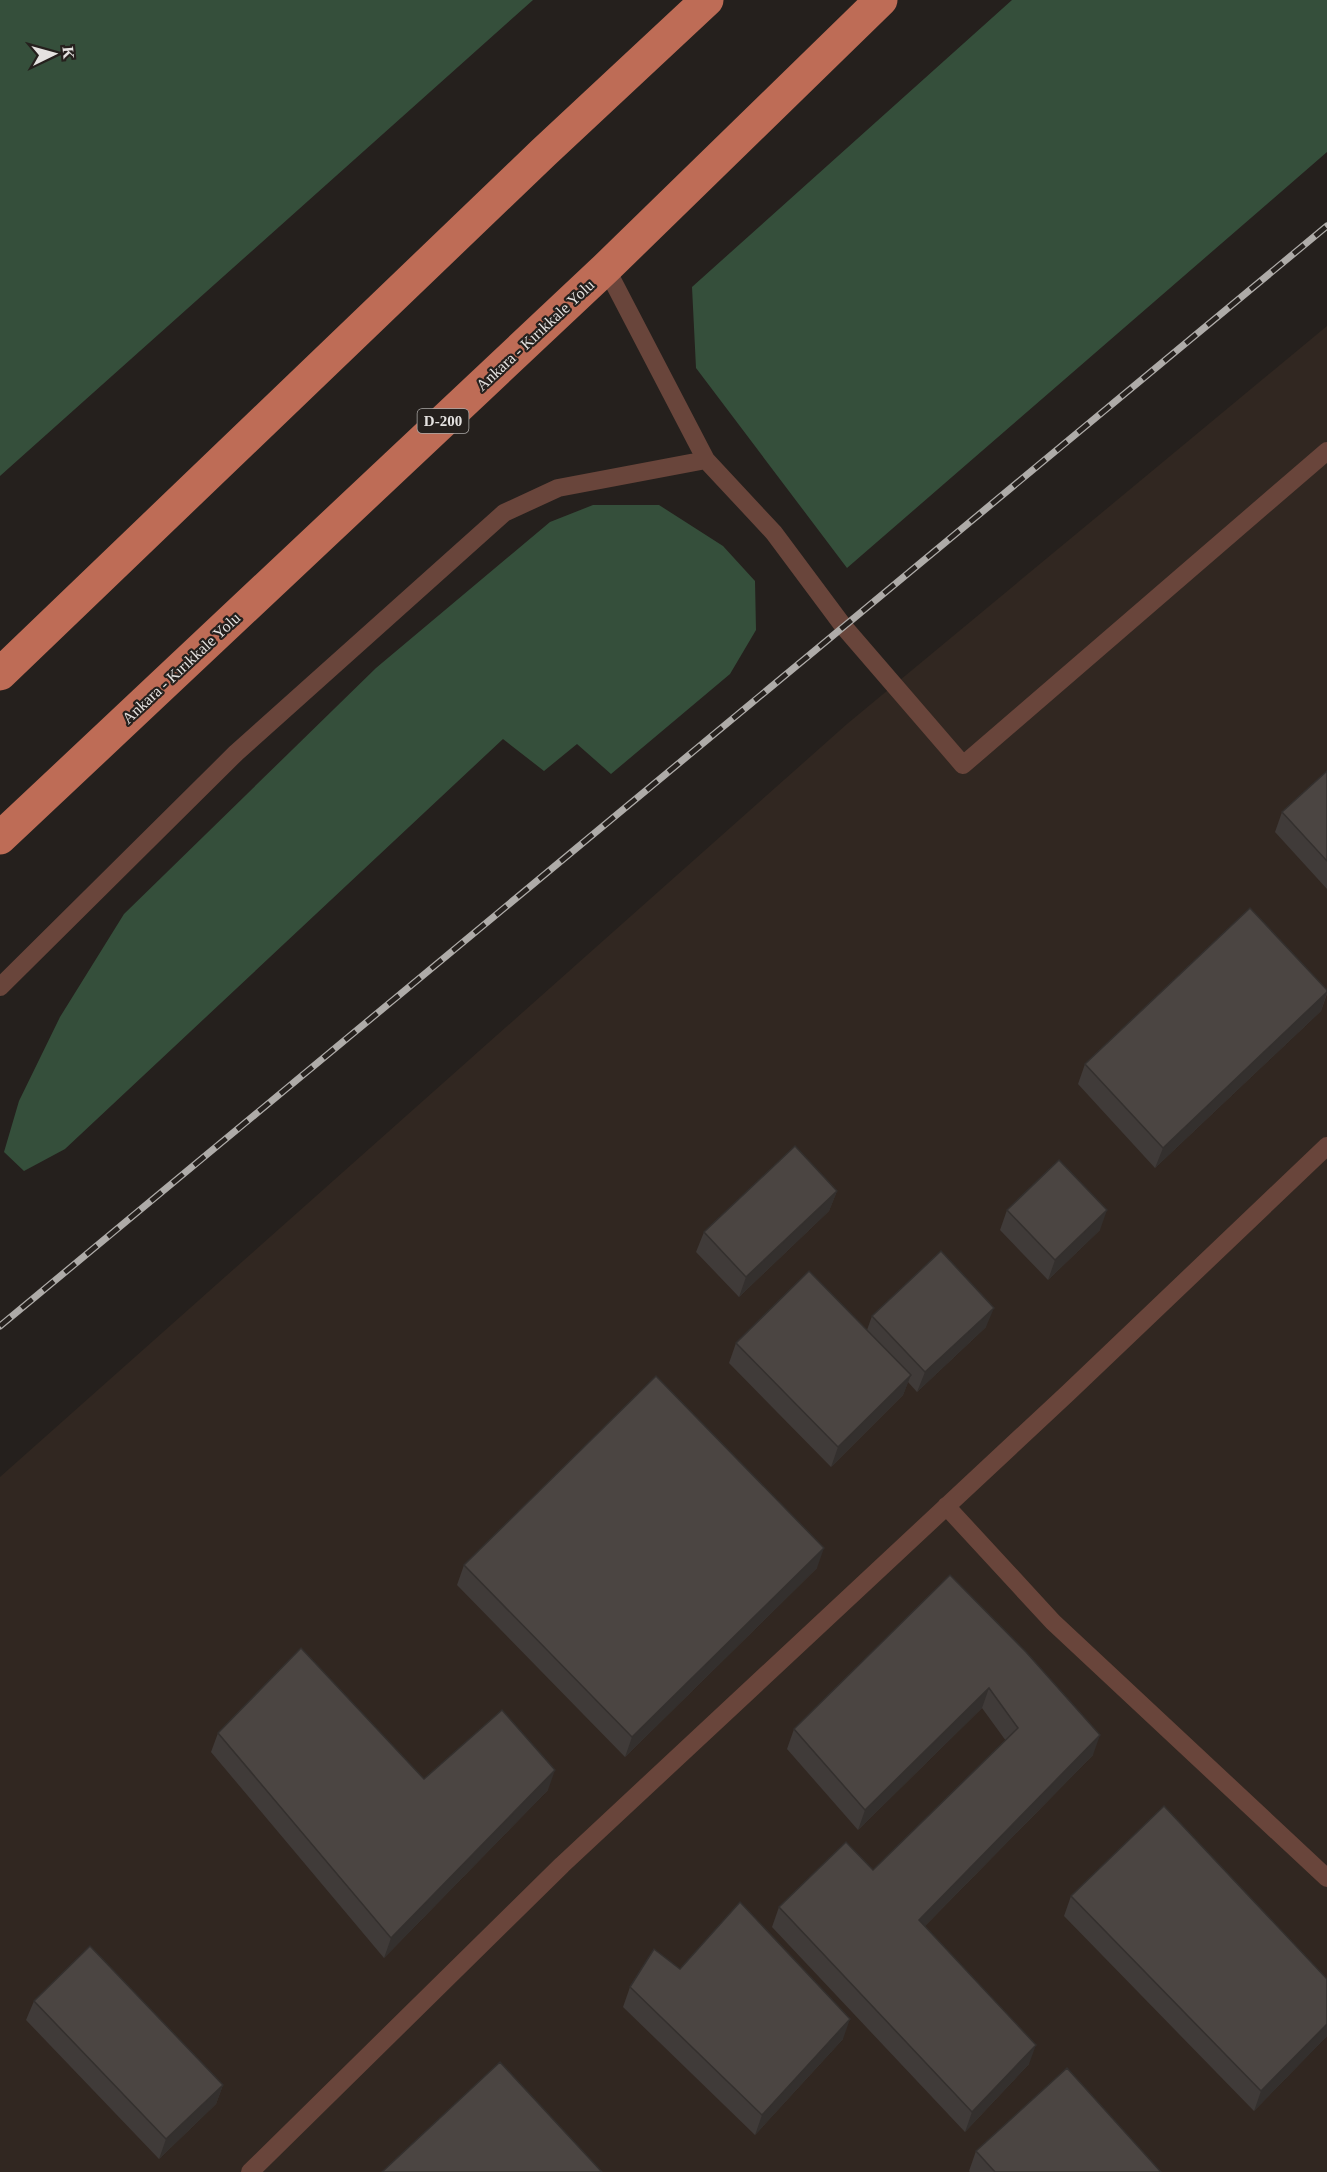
<svg xmlns="http://www.w3.org/2000/svg" width="1327" height="2172" font-family="Georgia,serif">
<rect width="100%" height="100%" fill="#25201d"/>
<path fill="#312721" d="M1327 326V2172H0V1477L847 724Z"/>
<path fill="#354f3b" d="M0 0H533L0 476Z
M1012 0H1327V152L847 568 696 368 692 287Z
M593 505H659L723 546 755 581 756 630 730 674 611 774 577 744 544 771 503 739 65 1149 24 1171 4 1152 19 1101 60 1017 124 914 376 668 550 522Z"/>
<g fill="none" stroke-linecap="round" stroke-linejoin="round">
<path stroke="#69453b" stroke-width="18" d="M606 268 706 460 774 533 844 627 963 765 1327 451
M0 987 236 753 504 513 558 488 706 460
M946 1506 1053 1622 1327 1878
M250 2172 562 1865 1068 1393 1327 1146"/>
<path stroke="#be6c56" stroke-width="33" d="M0 674 543 153 707 0
M0 838 606 268 881 0"/>
<g stroke="#aeaba8" stroke-width="7">
<path id="rail" d="M0 1326 1327 226"/>
</g>
<use href="#rail" stroke="#25201d" stroke-width="4.5" stroke-dasharray="14" stroke-linecap="butt"/>
</g>
<path fill="#403b39" d="M1327 771V889L1275 832 1282 812Z
M1327 990V994L1321 1011 1155 1168 1078 1084 1085 1064Z
M837 1191 829 1211 739 1297 696 1252 704 1232Z
M1007 1210 1100 1230 1048 1280 1000 1230Z
M872 1316 986 1327 917 1392 908 1382 903 1395 831 1467 729 1363 736 1343 867 1330Z
M464 1565 817 1568 625 1757 457 1585Z
M950 1575 1093 1755 925 1926 1029 2064 965 2132 772 1927 779 1907 873 1870 1006 1741 982 1708 858 1830 787 1749 794 1729Z
M218 1733 424 1779 548 1790 384 1958 211 1752Z
M1071 1896 1327 1979V2036L1254 2111 1064 1916Z
M680 1969 843 2039 755 2135 623 2007 630 1987Z
M34 2001 223 2085 216 2104 159 2159 26 2020Z
M976 2151 1161 2172H970L969 2171Z"/>
<path fill="#34302e" d="M1327 992 1321 1011 1155 1168 1163 1148Z
M837 1191 829 1211 739 1297 746 1277Z
M1107 1210 1100 1230 1048 1280 1055 1260Z
M994 1308 986 1327 917 1392 925 1372Z
M911 1375 903 1395 831 1467 838 1447Z
M824 1548 817 1568 625 1757 632 1737Z
M989 1688 982 1708 858 1830 865 1810Z
M1100 1735 1093 1755 911 1940 919 1920Z
M555 1770 548 1790 384 1958 391 1938Z
M850 2019 843 2039 755 2135 762 2115Z
M1327 2024V2036L1254 2111 1261 2091Z
M1036 2045 1029 2064 965 2132 972 2112Z
M223 2085 216 2104 159 2159 166 2139Z"/>
<path fill="#4b4542" stroke="#34302e" stroke-width="1.5" d="M1327 771V861L1282 812Z
M1250 908 1327 990V992L1163 1148 1085 1064Z
M795 1146 837 1191 746 1277 704 1232Z
M1059 1160 1107 1210 1055 1260 1007 1210Z
M941 1251 994 1308 925 1372 872 1316Z
M809 1271 911 1375 838 1447 736 1343Z
M656 1376 824 1548 632 1737 464 1565Z
M950 1575 1026 1652 1100 1735 919 1920 1036 2045 972 2112 779 1907 846 1842 873 1870 1018 1728 989 1688 865 1810 794 1729Z
M301 1648 424 1779 502 1710 555 1770 391 1938 218 1733Z
M1164 1806 1327 1979V2024L1261 2091 1071 1896Z
M740 1902 850 2019 762 2115 630 1987 654 1949 680 1969Z
M90 1946 223 2085 166 2139 34 2001Z
M500 2062 602 2172H382Z
M1067 2068 1161 2172H995L976 2151Z"/>
<g text-anchor="middle" dominant-baseline="central" stroke-width="4.5" stroke-linejoin="round" paint-order="stroke">
<rect fill="#25201d" stroke="#aba8a6" stroke-width="1.5" x="417.5" y="409" width="51" height="24" rx="4.5"/>
<g font-size="15" font-weight="bold" fill="#e5e2e0">
<text x="443" y="421">D-200</text>
</g>
<g font-size="16" fill="#e5e2e0" stroke="#25201d">
<text transform="translate(535 335) rotate(-43)">Ankara - Kırıkkale Yolu</text>
<text transform="translate(181 668) rotate(-43)">Ankara - Kırıkkale Yolu</text>
</g>
</g>
<g transform="translate(54 54) rotate(85)" stroke="#25201d" stroke-width="4.5" paint-order="stroke">
<path d="M0-4.5L10 22L0 15L-10 22Z" fill="#e5e2e0"/>
<text y="-9" font-size="16" font-weight="bold" text-anchor="middle" fill="#e5e2e0">K</text>
</g>
</svg>
